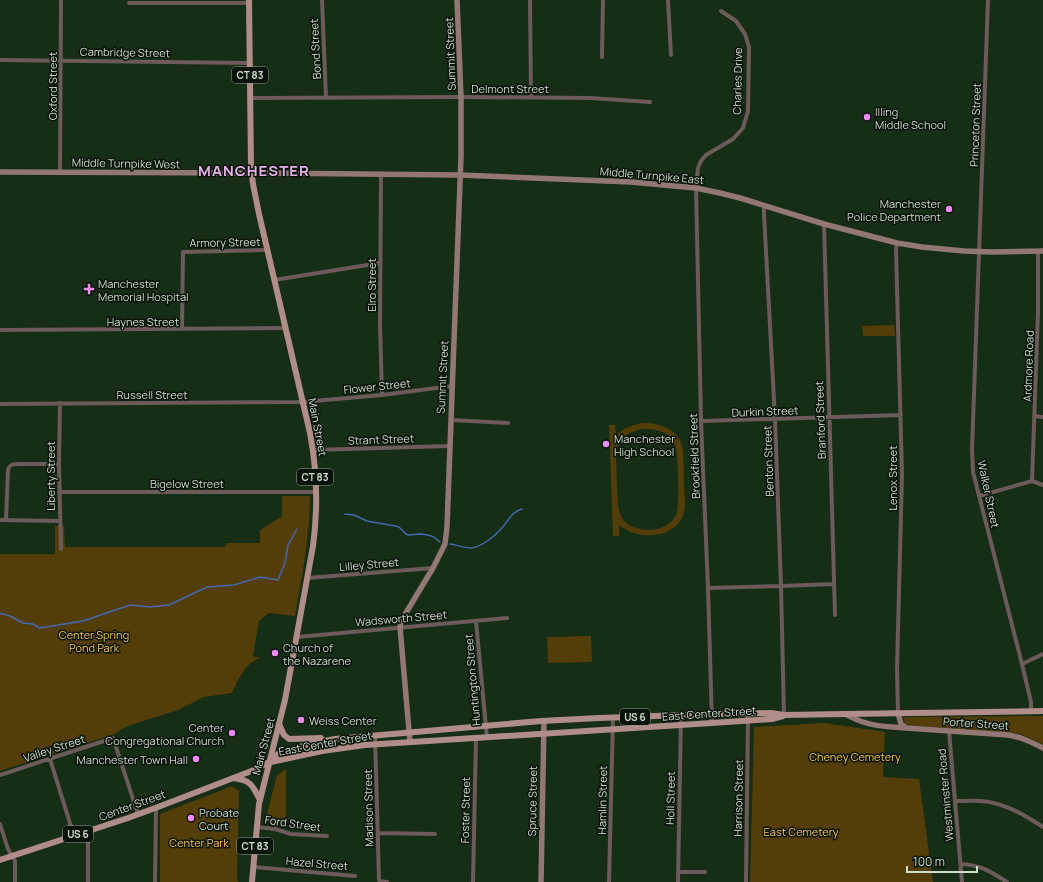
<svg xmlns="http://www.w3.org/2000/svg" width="1043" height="882" font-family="Manrope,sans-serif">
<rect width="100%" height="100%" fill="#162d16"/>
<path fill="#533d09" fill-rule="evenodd" d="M894 325 895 336H863L862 326Z
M643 423C658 423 676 428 681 443 685 453 683 472 684 483 684 493 687 506 683 516 672 540 637 540 619 525V536H613L609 425H615L616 436C623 428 632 425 643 423ZM642 429C653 429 666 430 673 440 674 443 675 445 676 448 678 458 680 508 676 515 671 525 661 529 651 530 645 530 638 529 633 527 616 520 618 503 617 487 617 476 616 465 616 454 617 439 628 432 642 429Z
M282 496H310C310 537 302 576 295 616L269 613 259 621 253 656 261 658C246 661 238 680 232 693L204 697 178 710 131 725 122 729 115 734 0 771V554H55V526H64L65 547H225L227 543H260V530L282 516Z
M591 636 592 662 548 663 547 637Z
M1043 716V744L1023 735 1014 733 907 725C904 723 904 721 904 718L907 717Z
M825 723 885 732 883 777 919 779 933 882H750L754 727Z
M286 769V825L265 822 277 775Z
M232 786 239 791 237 876 238 882H160V814Z"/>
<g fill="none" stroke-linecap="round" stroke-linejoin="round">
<path stroke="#4669b0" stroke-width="1.5" d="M345 514 354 515 367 521 395 526 399 527 406 534 408 535 420 534 428 535 434 537 440 542
M450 544C456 545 465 548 471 548 481 547 494 537 500 530 508 523 510 512 522 509
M0 613 10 616 23 623 33 624 40 628 83 621 130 605 150 607 169 605 207 587 234 585 260 577 278 580 285 563 288 545 297 529"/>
<path stroke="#6c5b59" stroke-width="4" d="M322 0 326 98
M530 0 531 97
M668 0 671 55
M988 0 972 450 973 472 1022 664 1031 702V711
M129 3H249
M602 57 603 0
M0 60 250 63
M250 98 461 97 590 98 650 102
M60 172 61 0
M381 175 380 324 382 395
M764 206V214L775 419 781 586 784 715
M824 224 835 615
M897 243 896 250 902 475 897 669 898 713
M274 280 380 263
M182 329 183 252 267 250
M0 330 286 328
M60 403 59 464 61 549
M0 404 303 402 382 395 452 386
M1035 416 1043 417
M451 420 508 423
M701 421 901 415
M313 450 449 446
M1032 481 1038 312V251
M59 492H316
M979 496 1032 481 1043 485
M0 520 60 521
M6 520 8 470C9 465 12 464 17 464H59
M307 578 433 568
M708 588 781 586 834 584
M476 621 487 738
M297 637 507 618
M1022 664 1043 654
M712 723 708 588 701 421 696 188 698 168 701 161 706 155 733 139 743 128 748 111 749 47 745 34 736 21 721 11
M949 731 962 882
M375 735 379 880 380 881 387 882
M50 759 74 836
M0 775 113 738 138 814
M955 801C966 801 978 800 989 802 1010 806 1026 816 1043 827
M0 824 8 849 15 861V882
M257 827 275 829 291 834 327 836
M87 831 88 839V882
M378 833 435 834
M960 864C981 865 990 871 1007 882
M253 867 355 876
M678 872H705
M155 882 156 808
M473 882 476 738
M609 882 613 718
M678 882 681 715
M746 882 748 714"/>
<path stroke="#937775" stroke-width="5.5" d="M0 172 262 173 460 175 631 182 696 188 720 193 740 198 824 224 897 243 922 247 964 251 993 252 1043 251
M898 713 901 724 906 728 1008 735C1021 737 1031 742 1043 748
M845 714C851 717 857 720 863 722 877 727 891 727 906 728
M410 742 400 627 401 621 433 568 445 544 447 527 461 156V97L457 0
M541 882 544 721"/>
<path stroke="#b18d8a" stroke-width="6" d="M249 0 251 166 253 184 259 214 310 433C317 470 318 509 313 546L285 700 259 804 252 882
M279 724 284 735 289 739 321 738
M271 762 322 751 365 745 712 723 772 719 783 716
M234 778C252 781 252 785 260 800
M0 860 128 818 158 807 254 770 269 762 278 754 290 750 309 744 335 739 541 721 599 718 711 714 771 713 784 715 845 714 1043 711"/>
</g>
<g fill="#ee8cf9" stroke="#091309" stroke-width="1.5">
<circle cx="867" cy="117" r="4"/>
<circle cx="949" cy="209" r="4"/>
<path d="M87 283h4v4h4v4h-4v4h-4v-4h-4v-4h4z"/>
<circle cx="606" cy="444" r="4"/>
<circle cx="275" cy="653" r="4"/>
<circle cx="301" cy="720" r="4"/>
<circle cx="232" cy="733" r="4"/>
<circle cx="196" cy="759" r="4"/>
<circle cx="191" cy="818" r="4"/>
</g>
<g text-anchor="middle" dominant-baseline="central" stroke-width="3" stroke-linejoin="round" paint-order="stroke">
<g fill="#091309" stroke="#93a092" stroke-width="1">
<rect x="232" y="67" width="36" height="16" rx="3"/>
<rect x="297" y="469" width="36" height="16" rx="3"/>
<rect x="620" y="709" width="30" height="16" rx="3"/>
<rect x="63" y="826" width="30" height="16" rx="3"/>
<rect x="237" y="838" width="36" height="16" rx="3"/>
</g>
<g font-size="10" font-weight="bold" fill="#cedccd">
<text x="250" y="75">CT 83</text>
<text x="315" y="477">CT 83</text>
<text x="635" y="717">US 6</text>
<text x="78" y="834">US 6</text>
<text x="255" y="846">CT 83</text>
</g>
<g font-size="11" fill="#cedccd" stroke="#091309">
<text transform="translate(315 49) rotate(-93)">Bond Street</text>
<text transform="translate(125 52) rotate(1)">Cambridge Street</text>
<text transform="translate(450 54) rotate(-92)">Summit Street</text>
<text transform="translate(737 81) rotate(-89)">Charles Drive</text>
<text transform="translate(52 86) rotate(-90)">Oxford Street</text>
<text x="510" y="88">Delmont Street</text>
<text transform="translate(975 125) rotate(-88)">Princeton Street</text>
<text transform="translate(126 163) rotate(1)">Middle Turnpike West</text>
<text transform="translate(652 175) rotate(5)">Middle Turnpike East</text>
<text transform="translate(225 242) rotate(-1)">Armory Street</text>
<text transform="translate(371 285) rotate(-90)">Elro Street</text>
<text x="143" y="321">Haynes Street</text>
<text transform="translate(1028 366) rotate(-88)">Ardmore Road</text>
<text transform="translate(442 377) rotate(-87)">Summit Street</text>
<text transform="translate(377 386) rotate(-6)">Flower Street</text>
<text x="152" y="394">Russell Street</text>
<text transform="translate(765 411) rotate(-2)">Durkin Street</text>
<text transform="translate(820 420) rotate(-92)">Branford Street</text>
<text transform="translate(318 427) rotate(79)">Main Street</text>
<text transform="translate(381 439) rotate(-2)">Strant Street</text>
<text transform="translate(694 456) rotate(-92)">Brookfield Street</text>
<text transform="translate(768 461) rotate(-92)">Benton Street</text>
<text transform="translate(50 476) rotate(-90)">Liberty Street</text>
<text transform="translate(892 478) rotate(-90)">Lenox Street</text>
<text x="187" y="483">Bigelow Street</text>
<text transform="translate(989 494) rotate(78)">Walker Street</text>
<text transform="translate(369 564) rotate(-5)">Lilley Street</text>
<text transform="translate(401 618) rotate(-5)">Wadsworth Street</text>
<text transform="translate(472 680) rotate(-95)">Huntington Street</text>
<text transform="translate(709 713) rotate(-4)">East Center Street</text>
<text transform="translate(976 723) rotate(4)">Porter Street</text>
<text transform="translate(325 743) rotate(-10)">East Center Street</text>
<text transform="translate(263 746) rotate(-75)">Main Street</text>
<text transform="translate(54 748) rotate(-18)">Valley Street</text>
<text transform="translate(945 795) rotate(-95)">Westminster Road</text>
<text transform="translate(670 798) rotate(-89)">Holl Street</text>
<text transform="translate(738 798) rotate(-89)">Harrison Street</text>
<text transform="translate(602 800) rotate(-89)">Hamlin Street</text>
<text transform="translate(532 801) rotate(-89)">Spruce Street</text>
<text transform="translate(132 805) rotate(-20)">Center Street</text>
<text transform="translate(368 808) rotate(-91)">Madison Street</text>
<text transform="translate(465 810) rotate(-89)">Foster Street</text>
<text transform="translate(293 823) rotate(8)">Ford Street</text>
<text transform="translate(317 863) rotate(5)">Hazel Street</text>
</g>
<g font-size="11" fill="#cedccd" stroke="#091309" text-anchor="start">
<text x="875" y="111">Illing<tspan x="875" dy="13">Middle School</tspan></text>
<text x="941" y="203" text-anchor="end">Manchester<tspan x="941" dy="13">Police Department</tspan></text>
<text x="98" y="283">Manchester<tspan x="98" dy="13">Memorial Hospital</tspan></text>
<text x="614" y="438">Manchester<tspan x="614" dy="13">High School</tspan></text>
<text x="283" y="647">Church of<tspan x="283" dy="13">the Nazarene</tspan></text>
<text x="309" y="720">Weiss Center</text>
<text x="224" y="727" text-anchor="end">Center<tspan x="224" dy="13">Congregational Church</tspan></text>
<text x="188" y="759" text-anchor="end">Manchester Town Hall</text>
<text x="199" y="812">Probate<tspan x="199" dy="13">Court</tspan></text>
</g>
<g font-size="11" fill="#fec549" stroke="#091309">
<text x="94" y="634">Center Spring<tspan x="94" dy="13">Pond Park</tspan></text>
<text x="855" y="756">Cheney Cemetery</text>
<text x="801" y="831">East Cemetery</text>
<text x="199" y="842">Center Park</text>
</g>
<g font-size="15" font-weight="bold" letter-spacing="1" fill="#e7b1ec" stroke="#091309">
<text x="254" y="170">MANCHESTER</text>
</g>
</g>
<path d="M907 866v6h70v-6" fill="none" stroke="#cedccd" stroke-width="2"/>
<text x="913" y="866" font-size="12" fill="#cedccd" stroke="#091309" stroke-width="3" paint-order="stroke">100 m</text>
</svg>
